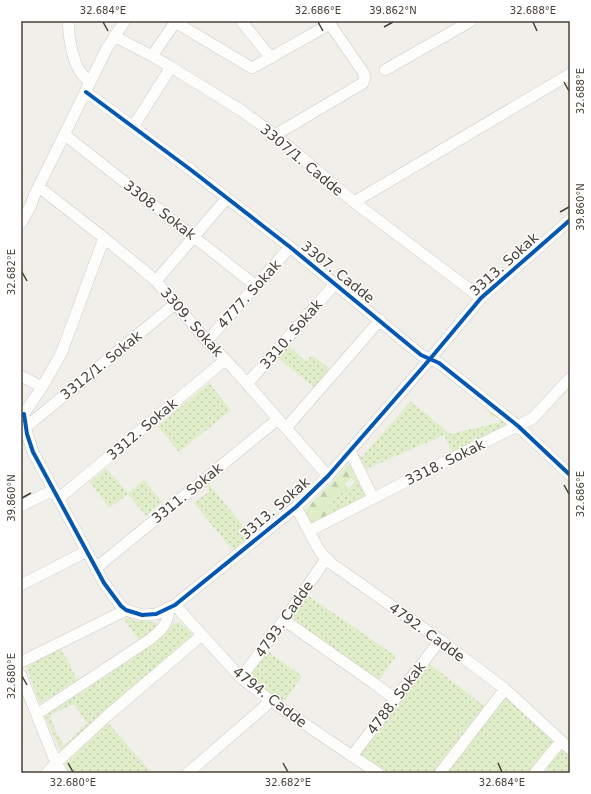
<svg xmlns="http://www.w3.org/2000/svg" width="591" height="794" font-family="'DejaVu Sans',sans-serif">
<defs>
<pattern id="green-dots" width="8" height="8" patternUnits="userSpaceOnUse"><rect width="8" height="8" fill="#e0edc9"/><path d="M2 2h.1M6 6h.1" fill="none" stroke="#c2ccad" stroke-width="1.8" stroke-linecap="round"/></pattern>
<pattern id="forest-firs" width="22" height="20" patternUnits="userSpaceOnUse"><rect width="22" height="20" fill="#e0edc9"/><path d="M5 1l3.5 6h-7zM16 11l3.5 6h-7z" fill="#c2ccad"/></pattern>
</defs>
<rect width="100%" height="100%" fill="#f1efea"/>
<path fill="url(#green-dots)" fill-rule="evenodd" d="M288 345 306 362 312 355 331 370 315 388 277 357Z
M209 383 231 410 179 452 158 426Z
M411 401 450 434 500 422 499 418 491 417 488 410 508 422 509 427 452 453 444 435 366 469 357 460V453L362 457Z
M106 468 128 493 144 480 162 502 146 516 128 494 109 508 90 482Z
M358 475 367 496 334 514 328 502 349 488 357 480 356 476Z
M209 484 252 537 234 552 194 503 210 491 206 486Z
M307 595 396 656 378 682 290 619Z
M125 618H130L136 621 156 622 157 623C156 632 145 636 139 641L126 622 124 620Z
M179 622 184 626 195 636 61 751 44 715 88 688 143 651 173 624ZM74 704 87 723 64 746 56 732 50 715Z
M61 648 76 678 79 679 40 704 26 667Z
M267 651 302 676 282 705 250 680 249 676Z
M427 662 484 706 433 773H389L360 754Z
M506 694 558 741 531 773H444Z
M108 723 152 773H70L65 764Z
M562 744 570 750V773H548L547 771V762Z"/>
<path fill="url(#forest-firs)" d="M352 461 358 475 356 476 357 480 355 482 351 478 345 484 349 488 328 502 334 514 317 523H310L304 511Z"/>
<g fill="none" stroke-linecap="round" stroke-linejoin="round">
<g stroke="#cecbc6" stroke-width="12">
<path id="minor" d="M68 21C69 37 71 54 78 68 81 74 86 79 90 83
M241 21 271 58
M175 22 252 68 330 24
M114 36 152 56 171 67 242 111 275 135 354 202 481 298
M152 56 176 21
M385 70 471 21
M86 92 191 170 290 247 421 355 439 363 518 426 570 475
M133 127 171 67
M65 135 194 237 256 286
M275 135 363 83 365 77 363 72 328 21
M39 187 104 238 142 269 156 281 207 341 235 370 328 476
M354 202 570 74
M21 223 31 205 34 196 107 48 125 21
M156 281 227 198
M207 341 290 247
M21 376 42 387
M247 384 335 284
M24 414 27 434 33 452 104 583 121 606 126 610 142 615 156 614 175 605 296 507 328 476 430 359 481 298 570 220
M21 418 42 387 61 354 104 238
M26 427 175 304
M286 428 380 320
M350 451 373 498
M58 499 225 360
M21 506 53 490
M296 507 319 550 323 555 332 564 440 640 505 689 570 749
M309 531 405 482 533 418 570 378
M96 568 278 419
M21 585 87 551
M175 605 241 678 271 701 352 756 378 773
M284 620 375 684 395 699
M21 662 126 610
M21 675 56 763 62 773
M241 678 284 620 326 559
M37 714 149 640C161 630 168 625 169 609
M352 756 440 640
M47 773 56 763 107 716 202 635
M188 773 271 701
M440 773 505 689
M535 773 561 741"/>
</g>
<use href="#minor" stroke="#fdfdfc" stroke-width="11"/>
<g stroke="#fff" stroke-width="6">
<path id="cycleway" d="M86 92 191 170 290 247 421 355 439 363 518 426 570 475
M24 414 27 434 33 452 104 583 121 606 126 610 142 615 156 614 175 605 296 507 328 476 430 359 481 298 570 220"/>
</g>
<use href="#cycleway" stroke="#0057b8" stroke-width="4"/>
</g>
<path fill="none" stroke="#484036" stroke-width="1.5" d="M103 22 108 31M318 22 323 31M533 22 537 31M384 27 393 22M564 82 569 91M560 212 569 207M22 272 27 281M564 485 569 494M22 498 31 493M22 676 27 685M68 763 73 772M283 763 288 772M498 763 502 772"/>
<g text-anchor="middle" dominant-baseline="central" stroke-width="3" stroke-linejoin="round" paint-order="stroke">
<g font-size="14" fill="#484036" stroke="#fff">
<text transform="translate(302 160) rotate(40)">3307/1. Cadde</text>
<text transform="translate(160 210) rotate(38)">3308. Sokak</text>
<text transform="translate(504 264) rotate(-42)">3313. Sokak</text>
<text transform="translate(338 272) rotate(39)">3307. Cadde</text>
<text transform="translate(249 294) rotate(-48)">4777. Sokak</text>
<text transform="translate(192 322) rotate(49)">3309. Sokak</text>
<text transform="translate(291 334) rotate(-49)">3310. Sokak</text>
<text transform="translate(101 365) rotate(-39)">3312/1. Sokak</text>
<text transform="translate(142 429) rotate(-40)">3312. Sokak</text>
<text transform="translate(445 462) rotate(-26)">3318. Sokak</text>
<text transform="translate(187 493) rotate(-39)">3311. Sokak</text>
<text transform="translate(275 508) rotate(-41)">3313. Sokak</text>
<text transform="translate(284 619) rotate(-55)">4793. Cadde</text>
<text transform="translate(427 632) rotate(36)">4792. Cadde</text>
<text transform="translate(270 697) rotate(38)">4794. Cadde</text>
<text transform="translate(396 698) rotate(-53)">4788. Sokak</text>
</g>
</g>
<rect width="591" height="794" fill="none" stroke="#ffffff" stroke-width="44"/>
<rect x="22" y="22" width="547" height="750" fill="none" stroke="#484036" stroke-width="1.5"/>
<g font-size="10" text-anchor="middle" fill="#484036">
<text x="103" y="14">32.684°E</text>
<text x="318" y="14">32.686°E</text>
<text x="393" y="14">39.862°N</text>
<text x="533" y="14">32.688°E</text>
<text transform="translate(580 91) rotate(-90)" y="4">32.688°E</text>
<text transform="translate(580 207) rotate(-90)" y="4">39.860°N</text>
<text transform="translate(11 272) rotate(-90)" y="4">32.682°E</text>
<text transform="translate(580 494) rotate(-90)" y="4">32.686°E</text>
<text transform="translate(11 498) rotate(-90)" y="4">39.860°N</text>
<text transform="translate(11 676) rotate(-90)" y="4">32.680°E</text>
<text x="73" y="786">32.680°E</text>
<text x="288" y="786">32.682°E</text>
<text x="502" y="786">32.684°E</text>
</g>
</svg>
